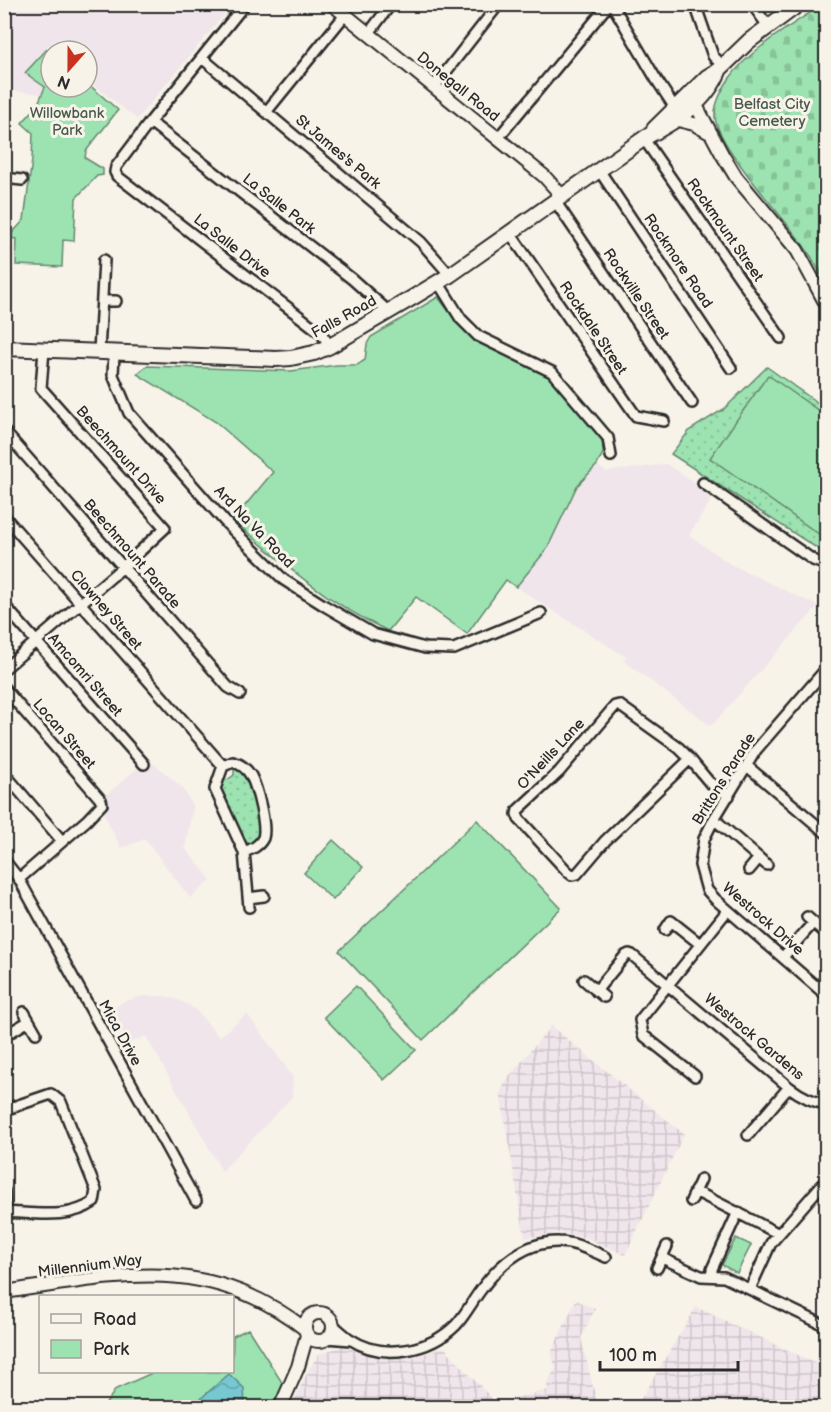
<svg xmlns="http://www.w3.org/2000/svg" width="831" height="1412" font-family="'Balsamiq Sans',sans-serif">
<defs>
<pattern id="industrial-grid" width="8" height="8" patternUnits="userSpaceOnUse" patternTransform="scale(1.5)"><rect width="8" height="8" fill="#f0e5eb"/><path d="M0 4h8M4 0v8" fill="none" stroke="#cec5ca"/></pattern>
<pattern id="grass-dots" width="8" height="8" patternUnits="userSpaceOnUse" patternTransform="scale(1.5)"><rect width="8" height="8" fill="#9de3b1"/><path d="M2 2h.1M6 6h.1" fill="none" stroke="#87c398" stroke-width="1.8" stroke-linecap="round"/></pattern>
<pattern id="cemetery-stones" width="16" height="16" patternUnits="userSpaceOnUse" patternTransform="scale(1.5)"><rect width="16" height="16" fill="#9de3b1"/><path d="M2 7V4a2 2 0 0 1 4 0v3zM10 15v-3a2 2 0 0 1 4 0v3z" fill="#87c398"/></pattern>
<pattern id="water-waves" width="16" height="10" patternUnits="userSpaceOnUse" patternTransform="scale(1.5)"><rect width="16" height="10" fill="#77c8d1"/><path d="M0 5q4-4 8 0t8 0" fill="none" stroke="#62a3aa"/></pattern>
</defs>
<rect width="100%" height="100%" fill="#f7f3e8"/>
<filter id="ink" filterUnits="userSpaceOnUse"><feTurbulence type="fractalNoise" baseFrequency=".0167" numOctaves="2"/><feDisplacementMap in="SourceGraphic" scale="12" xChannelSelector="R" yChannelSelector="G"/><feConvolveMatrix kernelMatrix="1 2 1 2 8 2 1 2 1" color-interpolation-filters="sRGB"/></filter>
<g filter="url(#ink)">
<path fill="#f0e5eb" d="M5 5H232L137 119 87 80V51L51 52 47 49 45 87 43 94 5 90Z
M666 464 707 490 710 502 689 535 730 564 818 606 711 726 624 661 626 657 516 587 547 549 577 486 597 465 606 472Z
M148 759 183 788 193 808 185 848 211 880 190 898 145 839 121 848 104 814 109 805 106 795Z
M141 996H164L179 1000 195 1009 219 1037 247 1014 293 1077 292 1097 222 1171 146 1036 125 1045 108 1012 123 1002Z"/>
<path fill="url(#industrial-grid)" d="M551 1026 684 1134 625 1255 587 1238 559 1233 525 1238 500 1093 507 1079Z
M576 1300 595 1309 581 1338 598 1407H291L309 1369 319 1354 343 1346 374 1357H415L444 1347 496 1403 548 1390 547 1383 556 1368 551 1353Z
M696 1307 826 1368V1407H636Z"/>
<path fill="url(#grass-dots)" stroke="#64876e" stroke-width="1.5" d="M767 367 826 409V554L671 454 690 430 724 409Z
M234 767C253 772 274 845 245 844L219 787 221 778 227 780 234 775Z"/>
<path fill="url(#cemetery-stones)" stroke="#64876e" stroke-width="1.5" d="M822 5H826V285C819 270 811 255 801 242 782 215 718 147 715 117 714 105 722 89 729 79 750 49 792 25 822 5Z"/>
<path fill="#9de3b1" stroke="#64876e" stroke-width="1.5" d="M47 49 51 53V87H87V83L118 110 86 151 85 158 103 169V175L97 176 76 198 74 241 63 240 62 267 16 265 17 239 8 238 24 220 32 160 33 133 22 123 37 106 45 87 25 73Z
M438 297 457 322 470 335 488 347 555 380 602 437 603 453 597 465 577 486 547 549 516 587 506 580 467 634 416 597 388 631C329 604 281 562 233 520L273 472 216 422 137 374 147 366 291 371 337 365H357L365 360 367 344 371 337Z
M768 375 826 416V539L710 458Z
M477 820 561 908 423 1040 339 951Z
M333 840 363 867 333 900 304 873Z
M356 986 416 1050 384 1080 324 1017Z
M736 1238 751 1245 737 1273 722 1265Z
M248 1329 283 1384 273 1407 103 1408 116 1389 154 1372H232L233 1336Z"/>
<path fill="url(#water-waves)" stroke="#59898f" stroke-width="1.5" d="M229 1374 244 1388 245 1407H191Z"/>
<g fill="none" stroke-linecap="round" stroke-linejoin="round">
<g stroke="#2b2b2b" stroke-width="14">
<path id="street" d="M245 4 150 122 116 167 115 172 117 176 321 333 330 346
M612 4 656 79 675 108
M695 4 713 56 723 66
M752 4 768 26
M369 33 391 4
M202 58 421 242 450 275
M434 87 499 4
M267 111 345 15
M150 122 352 279 388 311
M498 138 609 4
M644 139 781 338
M599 170 731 368
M4 178 22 180
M555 201 692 403
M510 233 636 416 664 421
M438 282 461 319 478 336 552 372 608 438 611 456
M102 301H116
M99 352 104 260
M114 353 113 375 129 413 227 524 284 580 325 606 373 634 425 648 454 649 541 613
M4 431 228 687 240 694
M703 483 813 560 826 565
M4 516 223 766
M4 605 144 764
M4 669 123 567 165 528 41 388 44 350
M826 669 756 750 714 819 704 839 700 865 707 890 715 899 826 995
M4 688 101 800 102 804 87 820 19 879
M690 759 605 841 577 874 572 875 567 871 519 819 517 814 518 810 559 772 615 706 619 705 679 748 690 759 709 782 729 796
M233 762C241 764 247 769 251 776 257 788 267 826 263 838 259 846 252 849 244 852L215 789 223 766Z
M747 766 826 833
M4 773 62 841
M714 819 767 865
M244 852 249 907
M4 860 19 879 196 1201
M749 870 759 858
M248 898 264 896
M807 917 822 930
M665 930 671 921 700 944
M783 957 813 923
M584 980 604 997
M818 988 826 978
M596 991 625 956 629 954 632 955 789 1087C801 1096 812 1102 826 1104
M24 1012 36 1033
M4 1036 29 1021
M695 1076 643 1035 640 1020 727 911
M4 1110 51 1094 61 1102 96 1190 94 1202C68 1220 35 1213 4 1212
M748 1135 789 1087
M4 1191 5 1212
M695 1191 779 1234
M691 1201 701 1179
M662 1258 701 1276 724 1277 826 1326
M657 1268 667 1246
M712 1276V1269L738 1212
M750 1289 771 1243 826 1180
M333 1325C338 1329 344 1335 350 1339 383 1361 430 1351 456 1325 465 1315 472 1302 480 1291 498 1266 525 1241 559 1242 576 1242 591 1251 606 1257
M327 1338 351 1340"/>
</g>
<g stroke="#2b2b2b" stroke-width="16">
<path id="secondary" d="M332 4 544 176 562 196
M690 99 698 109 722 154 736 177 797 250 826 304
M678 120 694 124 710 133
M4 1292C117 1276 207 1252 305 1329
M305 1327a14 14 0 1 1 28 0a14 14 0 1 1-28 0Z
M280 1408 298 1367 307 1335"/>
</g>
<g stroke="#2b2b2b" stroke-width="18">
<path id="primary" d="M654 129 707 77 720 69 749 41 799 4
M4 348 276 359 291 358 314 353 330 346 412 298 450 275 646 137C677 121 707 102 720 69"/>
</g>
<use href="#street" stroke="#f7f3e8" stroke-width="9"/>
<use href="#secondary" stroke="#f7f3e8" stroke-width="12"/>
<use href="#primary" stroke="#f7f3e8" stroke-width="14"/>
</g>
</g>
<g text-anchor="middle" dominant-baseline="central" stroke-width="6" stroke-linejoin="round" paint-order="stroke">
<g font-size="15" fill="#2b2b2b" stroke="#f7f3e8">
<text transform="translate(458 87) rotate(39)">Donegall Road</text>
<text transform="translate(338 152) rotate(40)">St James's Park</text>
<text transform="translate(279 204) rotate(38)">La Salle Park</text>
<text transform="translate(725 230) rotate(55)">Rockmount Street</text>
<text transform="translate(232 246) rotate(38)">La Salle Drive</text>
<text transform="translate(678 261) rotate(56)">Rockmore Road</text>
<text transform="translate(636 294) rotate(56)">Rockville Street</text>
<text transform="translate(344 317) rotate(-29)">Falls Road</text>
<text transform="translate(593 328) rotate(56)">Rockdale Street</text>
<text transform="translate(121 455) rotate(48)">Beechmount Drive</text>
<text transform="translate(254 527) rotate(46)">Ard Na Va Road</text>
<text transform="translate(132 554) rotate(49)">Beechmount Parade</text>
<text transform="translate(106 610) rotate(49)">Clowney Street</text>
<text transform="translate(85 675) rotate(49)">Amcomri Street</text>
<text transform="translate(64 734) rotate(49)">Locan Street</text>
<text transform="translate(551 754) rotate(-47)">O'Neills Lane</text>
<text transform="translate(724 779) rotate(-58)">Brittons Parade</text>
<text transform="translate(763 919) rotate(41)">Westrock Drive</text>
<text transform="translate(120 1033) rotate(61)">Mica Drive</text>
<text transform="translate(754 1037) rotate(40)">Westrock Gardens</text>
<text transform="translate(90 1266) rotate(-7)">Millennium Way</text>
</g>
<g font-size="15" fill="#48594c" stroke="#f7f3e8">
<text x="772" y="104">Belfast City<tspan x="772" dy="17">Cemetery</tspan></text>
<text x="67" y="113">Willowbank<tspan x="67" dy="17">Park</tspan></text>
</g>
</g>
<rect width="831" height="1412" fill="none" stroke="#f7f3e8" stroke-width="24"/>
<rect x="12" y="12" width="807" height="1388" fill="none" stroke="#2b2b2b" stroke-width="2" filter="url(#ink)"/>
<rect x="39" y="1295" width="195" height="78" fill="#f7f3e8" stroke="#a5a39c" stroke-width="1.5"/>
<rect x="51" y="1314" width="30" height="9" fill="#f7f3e8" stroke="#a5a39c" stroke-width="1.5"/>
<text x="93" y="1325" font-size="18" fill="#2b2b2b">Road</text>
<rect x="51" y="1340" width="30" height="18" fill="#9de3b1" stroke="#a5a39c" stroke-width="1.5"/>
<text x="93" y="1355" font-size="18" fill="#2b2b2b">Park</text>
<g transform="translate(69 69) rotate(201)"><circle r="28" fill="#f7f3e8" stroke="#a5a39c" stroke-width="1.5"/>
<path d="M0-4.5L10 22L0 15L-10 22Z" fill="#c8321e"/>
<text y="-9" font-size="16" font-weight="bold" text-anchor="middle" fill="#2b2b2b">N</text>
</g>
<path d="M600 1361v9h138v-9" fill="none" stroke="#2b2b2b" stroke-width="3"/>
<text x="609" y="1361" font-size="18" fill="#2b2b2b" stroke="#f7f3e8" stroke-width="4.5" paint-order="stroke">100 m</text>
</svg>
